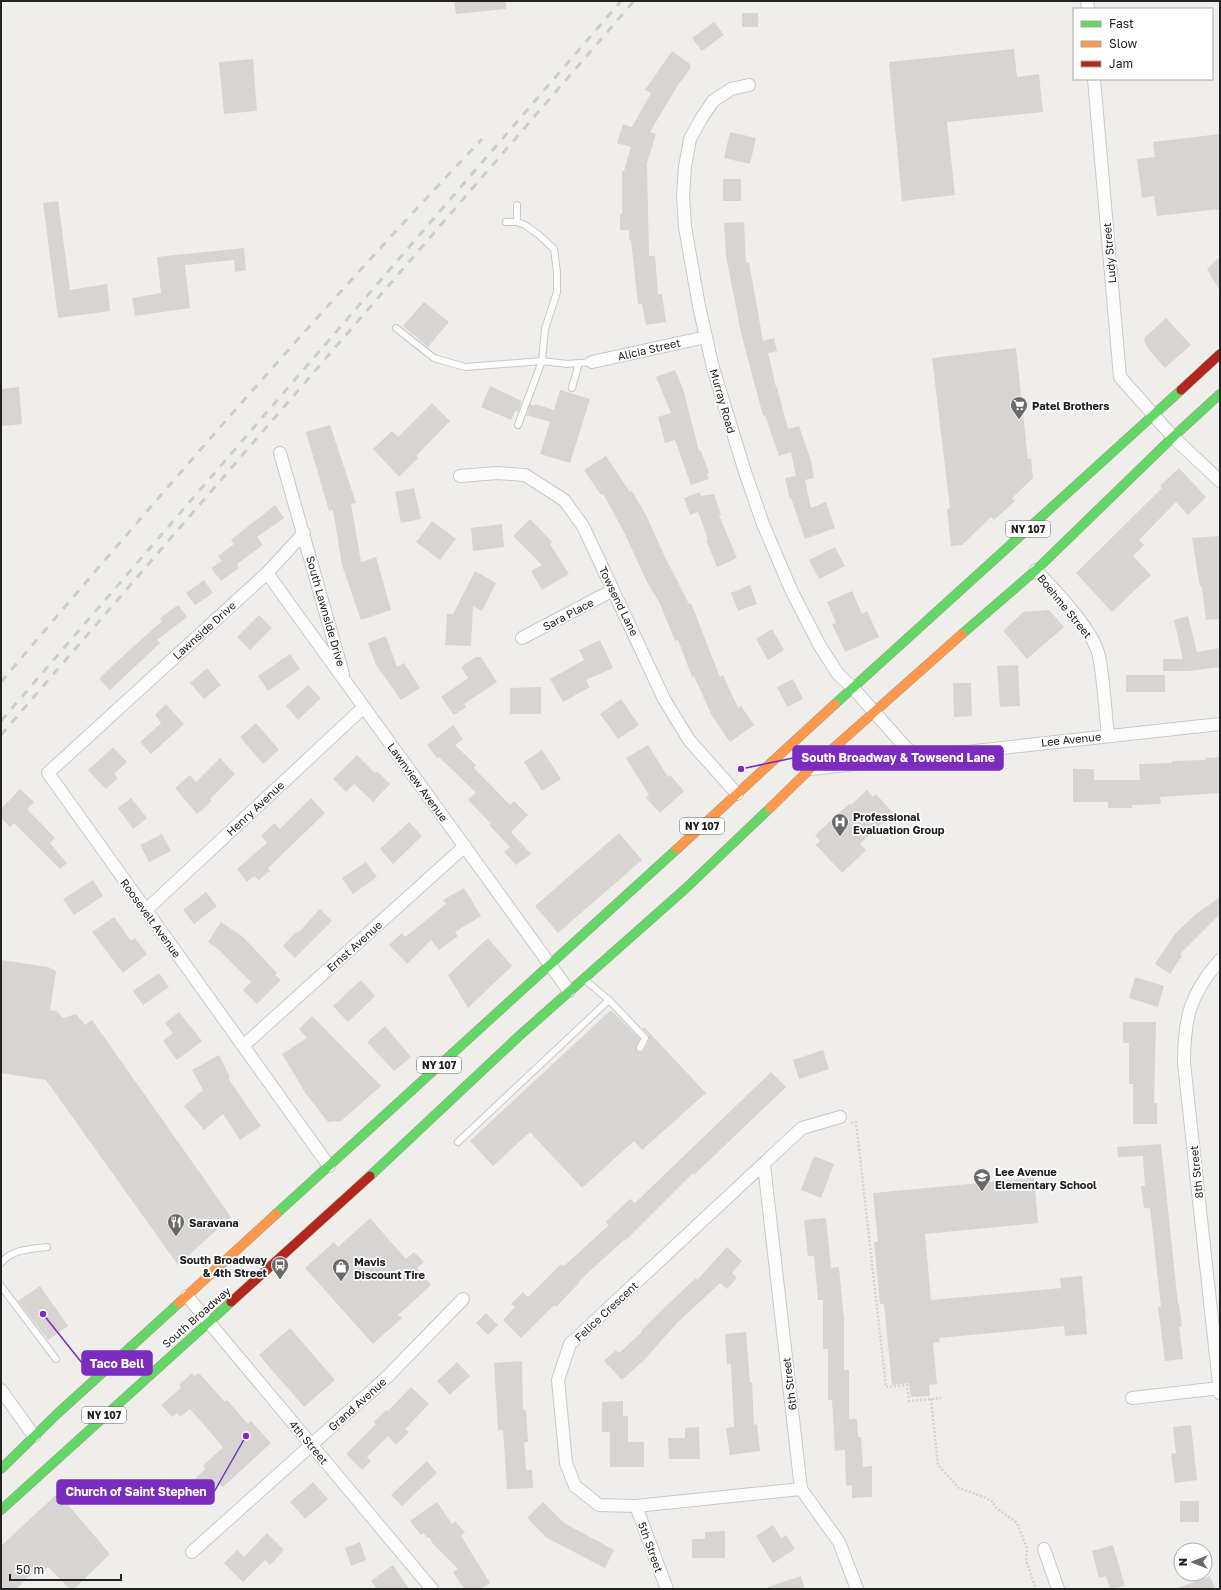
<svg xmlns="http://www.w3.org/2000/svg" width="1221" height="1590" font-family="'Golos Text',sans-serif">
<rect width="100%" height="100%" fill="#f0eeeb"/>
<path fill="#d7d4d2" d="M454 1H506V9L456 14Z
M742 13H758V27H742Z
M714 22 724 35 702 51 692 38Z
M1014 49 1017 77 1039 74 1043 112 947 122 955 195 902 201 889 62Z
M672 51 690 64V69L678 85 650 132 656 134 647 163 649 256H655L658 294H662L666 322 646 325 642 304H638L631 240H629V230H620V214H622V171H624L631 147 617 143 623 124 632 127 651 93 645 90Z
M253 59 257 111 224 114 219 62Z
M730 132 756 138 750 164 724 158Z
M1220 134V209L1157 216 1154 196 1142 198 1137 159 1155 157 1153 142Z
M723 179H741V201H723Z
M58 201 70 290 107 284 110 311 58 318 43 203Z
M744 222 746 263 749 262 763 341 774 338 777 351 768 353 776 387H777L788 429 799 426 811 461 814 478 805 480 811 508 826 502 835 528 805 539 791 498 790 499 785 478 796 476 791 452 779 456 765 415 763 416 741 333 726 256 724 223Z
M244 248 246 270 235 272 234 260 185 265 190 308 135 316 132 298 161 293 157 257Z
M1220 257V291L1207 269Z
M424 302 449 322 428 347 403 326Z
M1166 318 1191 345 1165 368 1146 346 1144 338Z
M1016 348 1028 459H1031L1033 478 1012 498 1015 501 994 520 991 517 962 545 951 546 947 509 950 508 932 358Z
M675 370 683 389 699 451H701L709 473 707 474 709 479 691 485 675 440 665 443 658 417 671 413 656 377Z
M490 386 522 401 518 412 515 411 511 420 481 407Z
M19 387 22 424 1 426V389Z
M560 390 590 399 570 463 540 454 550 422 527 415 530 404 534 406 535 404 554 410Z
M432 403 450 421 416 456 418 458 399 477 373 449 392 431 398 437Z
M330 425 356 503 351 504 361 562 376 557 391 610 361 620 342 565 333 510 329 511 306 432Z
M606 456 630 492 632 491 646 515 665 557 689 604 691 603 720 677 723 675 738 708 741 706 754 725 730 742 712 716 694 676 692 677 678 640 675 641 660 604 647 582 623 530 603 494 601 495 584 470Z
M1179 468 1206 497 1188 515 1176 502 1139 540 1144 545 1133 556 1151 575 1112 612 1076 573 1162 488 1160 486Z
M414 488 421 519 401 523 395 492Z
M700 492 701 496 714 494 721 515H719L737 558 717 567 706 540 708 539 698 512 690 515 684 498Z
M275 505 284 518 257 537 263 545 237 564 239 568 221 581 211 568 222 561 218 556 234 544 231 540Z
M530 519 552 542 550 544 569 574 542 590 531 571 542 565 513 536Z
M432 521 456 539 440 560 416 542Z
M502 524 504 547 473 551 471 528Z
M1219 536 1220 619 1206 620 1202 587H1200L1192 538Z
M835 547 845 566 819 579 809 560Z
M475 571 496 583 482 611 473 606 471 646 445 645 447 614H453Z
M204 580 213 593 195 605 186 593Z
M750 585 757 604 738 611 731 593Z
M852 591 862 614 867 611 879 637 845 652 832 624 836 623 827 602Z
M178 605 187 617 157 640 160 643 110 690 99 679 113 665 162 621 160 618Z
M1049 610 1064 627 1027 659 1003 631 1023 612Z
M259 615 272 628 250 650 237 637Z
M1188 616 1197 652 1220 648V667L1189 671H1163V659H1183L1174 620Z
M772 629 784 650 768 660 756 639Z
M386 636 397 667 404 663 420 688 401 700 376 665 368 643Z
M600 640 613 668 586 680 590 687 563 702 550 679 584 660 579 650Z
M290 654 300 669 268 691 258 676Z
M476 657H481L497 682 464 704 466 707 454 715 441 697 468 678 461 667Z
M1018 665 1020 706 1000 707 997 666Z
M207 668 221 685 204 699 190 683Z
M1126 675H1165V692H1126Z
M793 679 803 699 787 707 777 687Z
M953 683H971L972 716 954 717Z
M308 685 321 698 298 720 286 706Z
M541 687V714H510V688Z
M621 699 639 725 618 739 600 714Z
M166 704 184 724 151 754 140 742 161 723 155 715Z
M256 723 279 750 263 764 240 737Z
M453 725 463 739 455 745 476 765 474 768 510 805 514 801 528 815 511 832 531 854 516 865 504 852 510 847 489 825 491 824 468 800 476 793 439 757 437 758 427 745Z
M648 745 668 777 670 775 684 791 660 813 646 798 649 795 626 758Z
M113 747 127 762 114 774 118 778 106 789 88 770Z
M542 750 561 779 542 791 524 762Z
M357 755 375 773 377 771 390 784 373 802 354 784 346 792 333 779Z
M1220 757V793L1160 797 1161 804 1132 805V808H1108V802H1073V769H1094V780H1140L1139 764 1172 763V761L1206 760V758Z
M220 758 235 774 210 799 212 801 197 814 175 788 190 775 196 782Z
M20 789 34 802 27 809 55 838 50 843 67 863 60 869 14 823 10 827 1 818V809Z
M867 790 873 797 876 794 893 813 860 844 866 850 842 873 816 845 820 841 815 835 849 804 851 805Z
M131 798 147 818 133 829 118 808Z
M311 798 325 813 268 868 270 871 259 880 254 876 247 882 237 869 267 843 261 836 274 823 280 829Z
M409 822 422 836 393 864 380 849Z
M619 833 642 860 558 933 535 906Z
M162 834 171 851 149 862 140 845Z
M366 862 377 877 353 894 342 878Z
M93 880 103 896 74 915 63 899Z
M464 888 481 916 455 932 458 936 439 950 431 940 407 964 389 945 402 933 405 937 446 904 443 900Z
M206 892 217 906 194 924 183 910Z
M1220 897V914L1180 954 1182 956 1170 974 1155 964 1175 934 1196 914Z
M320 909 332 921 295 958 283 946 296 932 298 933Z
M114 917 131 941 135 938 147 954 123 973 92 932Z
M221 922 243 937 277 973 275 975 281 980 257 1004 243 990 251 982 219 950 208 942Z
M488 938 512 966 468 1008 448 975Z
M1 960 48 967 56 971 50 1010 57 1011 63 1018 76 1014 85 1025 92 1020 231 1217 178 1265 46 1080 1 1073Z
M159 973 169 987 143 1005 133 991Z
M1135 977 1164 986 1158 1007 1129 998Z
M361 980 375 996 348 1022 333 1006Z
M611 1010 640 1039 636 1048 638 1052H643L649 1040V1035L642 1029 644 1027 706 1093 642 1150 634 1141 582 1188 530 1132 493 1166 470 1141Z
M179 1012 202 1041 177 1060 163 1041 173 1033 165 1023Z
M312 1016 381 1086 341 1121 328 1122 306 1094 282 1054 307 1038 299 1029Z
M1123 1022H1156L1154 1103H1157V1124H1133V1084H1129V1043H1123Z
M385 1026 411 1057 394 1071 367 1042Z
M823 1050 829 1069 799 1079 793 1060Z
M219 1055 230 1077 228 1078 261 1126 240 1140 223 1114 204 1130 184 1106 203 1090 192 1070Z
M771 1072 786 1087 694 1175 693 1173 625 1241 624 1240 579 1281 580 1282 556 1307 554 1305 521 1338 503 1320 515 1307 511 1304 523 1292 528 1297 561 1264 564 1266 609 1225 606 1222 630 1199 635 1203Z
M1161 1144 1178 1304H1179L1182 1326 1179 1327 1183 1359 1165 1361 1158 1307H1161L1150 1208H1144L1141 1186H1145L1143 1156 1118 1157 1117 1147Z
M814 1156 834 1164 821 1198 801 1190Z
M1034 1178 1038 1223 925 1234 931 1300 1061 1288 1060 1278 1082 1276 1087 1334 1065 1336 1064 1326 939 1338 940 1342 933 1343 937 1384 929 1385 930 1396 911 1397 909 1383 892 1385 884 1304H880L874 1242H878L873 1193Z
M370 1218 406 1259 414 1252 424 1262 417 1268 431 1285 398 1315 402 1318 373 1344 305 1268 334 1242 338 1247Z
M826 1218 831 1268 839 1267 844 1319V1370H849V1419H857L858 1437H861L863 1467 872 1466V1497L852 1498V1485L846 1486 845 1450 835 1451 832 1400H828V1349H823V1300H818L814 1256H808L804 1220Z
M727 1247 742 1261 732 1273 737 1278 727 1289 720 1283 677 1323 645 1359 622 1380 604 1361 616 1350 619 1353 642 1332 641 1331 663 1309 696 1278 697 1280Z
M40 1286 68 1326 48 1340 18 1301Z
M486 1313 498 1325 488 1335 476 1323Z
M290 1328 335 1380 304 1407 259 1355Z
M746 1332 750 1383 752 1382 754 1425 757 1424 760 1451 730 1455 726 1428 734 1427 731 1364H727L725 1334Z
M522 1361 523 1410H526L528 1442H524L526 1470H532L533 1488 507 1489 503 1430H498L494 1363Z
M457 1362 470 1376 450 1395 437 1381Z
M192 1373 194 1376 199 1373 225 1402 227 1400 248 1424 251 1421 271 1443 223 1487 219 1484 209 1493 195 1479 205 1469 203 1466 223 1447 190 1409 180 1417 177 1413 172 1417 161 1405 181 1388 179 1385Z
M411 1387 429 1404 405 1429 409 1432 396 1445 388 1436 367 1457 371 1461 362 1470 346 1454 376 1424 374 1422 386 1410 388 1411Z
M623 1401V1416H628V1442H644V1467H610V1432H602V1402Z
M1191 1425 1197 1480 1175 1483 1171 1454 1176 1453 1173 1427Z
M699 1427 700 1459H669L668 1438H685V1428Z
M427 1461 437 1473 402 1506 391 1495Z
M313 1482 328 1499 305 1519 290 1502Z
M58 1493 110 1554 74 1589H70L48 1567 39 1575 35 1570 16 1589H1V1546Z
M1180 1501H1199V1522H1180Z
M437 1502 452 1524 455 1521 465 1532 461 1536 490 1583 480 1589H464L453 1572 458 1569 433 1544 430 1538H428L423 1533 421 1535 410 1521Z
M543 1502 564 1523 614 1550 605 1568 547 1538 527 1518Z
M773 1525 781 1538 786 1535 795 1549 773 1563 756 1536Z
M725 1531V1558H692V1539H705V1532Z
M267 1533 284 1550 270 1565 265 1560 243 1582 224 1563 237 1550 244 1557Z
M360 1542 366 1560 351 1566 345 1548Z
M1113 1545 1125 1586 1110 1589 1106 1576 1099 1578 1092 1551Z
M393 1565 409 1589H377L371 1581Z
M801 1576 805 1589H768V1587Z
M1210 1576 1215 1589H1178V1588Z"/>
<g fill="none" stroke-linecap="round" stroke-linejoin="round">
<g stroke="#c9c8c7" stroke-width="8">
<path id="lane" d="M506 222H517L525 225 539 235 554 249 557 272V292L545 329 542 361 518 425
M517 222V205
M396 328 434 358 465 367 542 361 567 364 592 362
M572 388 579 363
M609 1000 645 1038 640 1048
M458 1142 609 1000 585 980
M1 1263C12 1249 31 1249 47 1247
M1 1286 56 1359"/>
</g>
<g stroke="#c9c8c7" stroke-width="14">
<path id="street" d="M1087 1 1088 9
M1094 79 1120 377 1173 437 1220 481
M749 85 731 89 713 101 701 119 690 139 685 167 683 196 685 227 699 306 713 368 745 472 763 524 792 592 820 646 838 674 853 688 907 749 922 756
M592 362 706 337
M280 453 343 674
M460 476 497 473 525 475 564 500 583 526 664 699 689 740 737 794
M304 533 267 573 48 773 329 1166
M1036 570C1055 591 1093 629 1099 656 1104 682 1105 710 1108 736
M267 573 569 991
M522 638 613 590
M810 769 1220 724
M146 910 364 707
M1220 960C1190 994 1184 1018 1184 1063L1220 1393
M243 1046 465 846
M764 1165 801 1489 839 1542 857 1589
M187 1296 432 1589
M1 1390 34 1436
M1132 1398 1220 1388
M801 1489 636 1506 599 1505 575 1486 566 1463 558 1380 570 1344 802 1128 840 1117
M636 1506 667 1589
M1044 1549 1058 1589
M192 1552 386 1378 463 1299"/>
</g>
<g stroke="#a79c86" stroke-width="10">
<path id="fast" d="M962 634 1036 570 1173 437 1220 394
M835 704 1181 390
M370 1176 518 1037 685 889 770 808
M276 1214 677 849
M1 1469 57 1414 179 1303
M1 1510 231 1302"/>
</g>
<g stroke="#a79c86" stroke-width="10">
<path id="slow" d="M770 808 810 769 962 634
M677 849 835 704
M179 1303 276 1214"/>
</g>
<g stroke="#a79c86" stroke-width="10">
<path id="jam" d="M1181 390 1220 354
M231 1302 370 1176"/>
</g>
<path stroke="#dccecd" stroke-width="2.5" stroke-dasharray="2 2" stroke-linecap="butt" d="M851 1123 856 1122 886 1387 907 1385 909 1401 941 1398
M931 1399 938 1465 959 1488 984 1497 993 1502 995 1507 1017 1523 1027 1548 1026 1560 1036 1589"/>
<use href="#lane" stroke="#fdfcfc" stroke-width="6"/>
<use href="#street" stroke="#fdfcfc" stroke-width="12"/>
<use href="#fast" stroke="#63d668" stroke-width="9"/>
<use href="#slow" stroke="#ff974d" stroke-width="9"/>
<use href="#jam" stroke="#b3261e" stroke-width="9"/>
<path stroke="#ccc" stroke-width="3" stroke-dasharray="8 8" stroke-linecap="butt" d="M1 682C157 498 316 314 482 139
M1 721 621 1
M1 735 634 1"/>
</g>
<defs>
<g id="supermarket-pin" transform="scale(0.9)"><path d="M0 17L-7.5 6A9.5 9.5 0 1 1 7.5 6Z" fill="#6a6968" stroke="#fff"/><path d="M-6-5.5h2.5l.6 2H6L4.5 2H-2.5L-4.4-4H-6ZM-1.5 3.2a1.3 1.3 0 1 0 .1 0ZM3 3.2a1.3 1.3 0 1 0 .1 0Z" fill="#fff"/></g>
<g id="hospital-pin" transform="scale(0.9)"><path d="M0 17L-7.5 6A9.5 9.5 0 1 1 7.5 6Z" fill="#6a6968" stroke="#fff"/><path d="M-5-5h3v3.5h4V-5h3V5h-3V1.5h-4V5h-3Z" fill="#fff"/></g>
<g id="school-pin" transform="scale(0.9)"><path d="M0 17L-7.5 6A9.5 9.5 0 1 1 7.5 6Z" fill="#6a6968" stroke="#fff"/><path d="M0-5L7-2L0 1L-7-2ZM-4 1L0 2.5L4 1V4Q0 6-4 4Z" fill="#fff"/></g>
<g id="restaurant-pin" transform="scale(0.9)"><path d="M0 17L-7.5 6A9.5 9.5 0 1 1 7.5 6Z" fill="#6a6968" stroke="#fff"/><path d="M-5-6h1v4h1v-4h1v4h1v-4h1v5L-1.5 .5V6h-2V.5L-5-1ZM5-6V6H3V1.5H1.5Q1.5-4 5-6Z" fill="#fff"/></g>
<g id="bus-pin" transform="scale(0.9)"><path d="M0 17L-7.5 6A9.5 9.5 0 1 1 7.5 6Z" fill="#6a6968" stroke="#fff"/><path d="M-5-6H5V4H4V6H2V4H-2V6H-4V4H-5ZM-3.5-4V0h7V-4ZM-3.5 1.2v1.5H-2V1.2ZM2 1.2v1.5H3.5V1.2Z" fill="#fff"/></g>
<g id="shop-pin" transform="scale(0.9)"><path d="M0 17L-7.5 6A9.5 9.5 0 1 1 7.5 6Z" fill="#6a6968" stroke="#fff"/><path d="M-5-2.5h2.3a2.7 3.5 0 0 1 5.4 0H5L5.5 6h-11ZM-1.5-2.5h3a1.5 2.3 0 0 0-3 0Z" fill="#fff"/></g>
</defs>
<g fill-rule="evenodd">
<use href="#supermarket-pin" x="1019" y="405"/>
<use href="#hospital-pin" x="840" y="822"/>
<use href="#school-pin" x="982" y="1177"/>
<use href="#restaurant-pin" x="176" y="1222"/>
<use href="#bus-pin" x="280" y="1265"/>
<use href="#shop-pin" x="341" y="1267"/>
</g>
<g text-anchor="middle" dominant-baseline="central" stroke-width="3.5" stroke-linejoin="round" paint-order="stroke">
<g fill="#fff" stroke="#646464" stroke-width="1">
<rect x="1006" y="521" width="44" height="16" rx="3"/>
<rect x="680" y="818" width="44" height="16" rx="3"/>
<rect x="417" y="1057" width="44" height="16" rx="3"/>
<rect x="82" y="1407" width="44" height="16" rx="3"/>
</g>
<g font-size="10" font-weight="bold" fill="#222">
<text x="1028" y="529">NY 107</text>
<text x="702" y="826">NY 107</text>
<text x="439" y="1065">NY 107</text>
<text x="104" y="1415">NY 107</text>
</g>
<g font-size="11" fill="#222" stroke="#fff">
<text transform="translate(1109 253) rotate(-95)">Ludy Street</text>
<text transform="translate(649 349) rotate(-13)">Alicia Street</text>
<text transform="translate(723 401) rotate(74)">Murray Road</text>
<text transform="translate(619 601) rotate(64)">Towsend Lane</text>
<text transform="translate(1065 606) rotate(51)">Boehme Street</text>
<text transform="translate(326 611) rotate(74)">South Lawnside Drive</text>
<text transform="translate(568 614) rotate(-28)">Sara Place</text>
<text transform="translate(204 630) rotate(-42)">Lawnside Drive</text>
<text transform="translate(1071 739) rotate(-6)">Lee Avenue</text>
<text transform="translate(418 782) rotate(54)">Lawnview Avenue</text>
<text transform="translate(255 808) rotate(-43)">Henry Avenue</text>
<text transform="translate(151 918) rotate(54)">Roosevelt Avenue</text>
<text transform="translate(354 946) rotate(-42)">Ernst Avenue</text>
<text transform="translate(1196 1172) rotate(-96)">8th Street</text>
<text transform="translate(606 1311) rotate(-43)">Felice Crescent</text>
<text transform="translate(196 1317) rotate(-41)">South Broadway</text>
<text transform="translate(789 1384) rotate(-97)">6th Street</text>
<text transform="translate(357 1404) rotate(-42)">Grand Avenue</text>
<text transform="translate(309 1442) rotate(50)">4th Street</text>
<text transform="translate(651 1547) rotate(70)">5th Street</text>
</g>
<g font-size="11" font-weight="bold" fill="#222" stroke="#fff" text-anchor="start">
<text x="1032" y="405">Patel Brothers</text>
<text x="853" y="816">Professional<tspan x="853" dy="13">Evaluation Group</tspan></text>
<text x="995" y="1171">Lee Avenue<tspan x="995" dy="13">Elementary School</tspan></text>
<text x="189" y="1222">Saravana</text>
<text x="267" y="1259" text-anchor="end">South Broadway<tspan x="267" dy="13">&amp; 4th Street</tspan></text>
<text x="354" y="1261">Mavis<tspan x="354" dy="13">Discount Tire</tspan></text>
</g>
</g>
<path fill="none" stroke="#7b2cbf" stroke-width="1.5" d="M741 769L793 758M43 1314L82 1363M246 1436L214 1492"/>
<g fill="#7b2cbf" stroke="#fff" stroke-width="1.5">
<circle cx="741" cy="769" r="4"/>
<circle cx="43" cy="1314" r="4"/>
<circle cx="246" cy="1436" r="4"/>
</g>
<g fill="#7b2cbf" stroke="#7b2cbf" stroke-width="1.5">
<rect x="793" y="746" width="210" height="24" rx="4"/>
<rect x="82" y="1351" width="70" height="24" rx="4"/>
<rect x="57" y="1480" width="157" height="24" rx="4"/>
</g>
<g font-size="12" text-anchor="middle" font-weight="bold" fill="#fff">
<text x="898" y="762">South Broadway &amp; Towsend Lane</text>
<text x="117" y="1368">Taco Bell</text>
<text x="136" y="1496">Church of Saint Stephen</text>
</g>
<rect width="1221" height="1590" fill="none" stroke="#222222" stroke-width="4"/>
<rect x="1073" y="8" width="140" height="72" fill="#ffffff" stroke="#a7a7a7"/>
<rect x="1081" y="21" width="20" height="6" fill="#63d668" stroke="#a7a7a7"/>
<text x="1109" y="28" font-size="12" fill="#222222">Fast</text>
<rect x="1081" y="41" width="20" height="6" fill="#ff974d" stroke="#a7a7a7"/>
<text x="1109" y="48" font-size="12" fill="#222222">Slow</text>
<rect x="1081" y="61" width="20" height="6" fill="#b3261e" stroke="#a7a7a7"/>
<text x="1109" y="68" font-size="12" fill="#222222">Jam</text>
<g transform="translate(1193 1562) rotate(270)"><circle r="19" fill="#ffffff" stroke="#a7a7a7"/>
<path d="M0-3L7 15L0 10L-7 15Z" fill="#6a6968"/>
<text y="-6" font-size="11" font-weight="bold" text-anchor="middle" fill="#222222">N</text>
</g>
<path d="M10 1574v6h111v-6" fill="none" stroke="#222222" stroke-width="2"/>
<text x="16" y="1574" font-size="12" fill="#222222" stroke="#ffffff" stroke-width="3" paint-order="stroke">50 m</text>
</svg>
